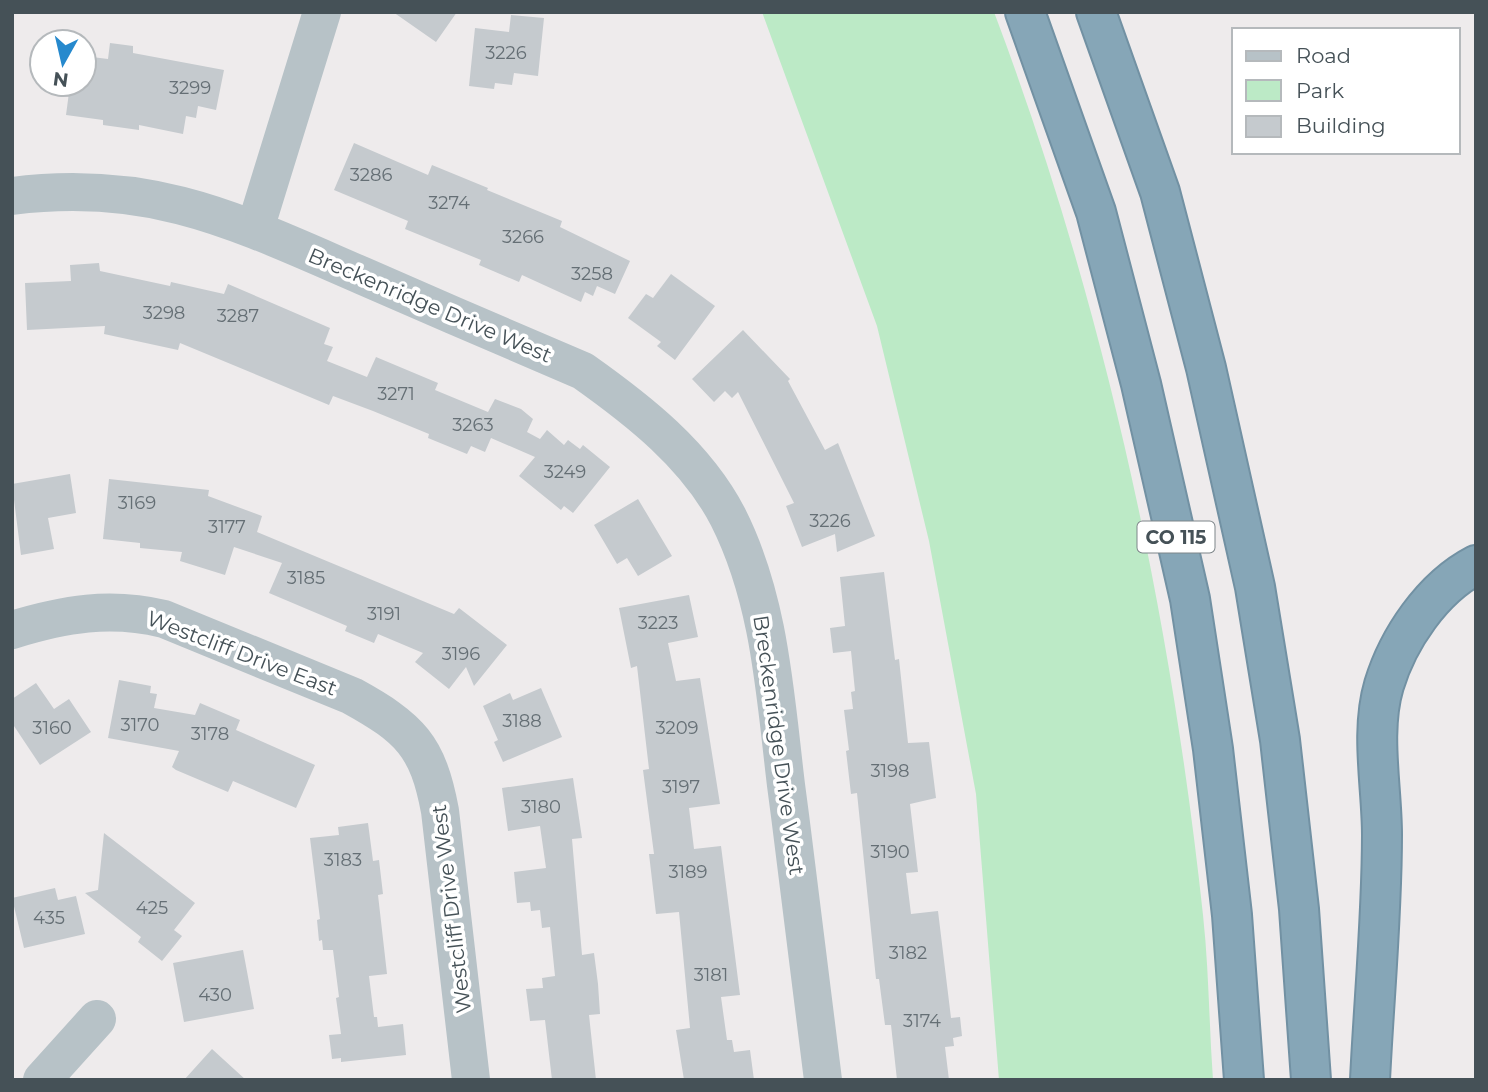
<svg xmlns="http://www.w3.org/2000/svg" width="1488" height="1092" font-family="Montserrat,sans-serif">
<rect width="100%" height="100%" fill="#eeebec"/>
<path fill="#bceac6" d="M762 12H994C1103 301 1170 608 1203 915 1209 970 1209 1025 1213 1080H999L976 794 929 541 877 326Z"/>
<path fill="#c5cace" d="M393 12H457L436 42Z
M511 15 544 18 538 76 514 73 512 85 495 83 494 89 469 86 475 28 509 32Z
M110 43 133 46V53L224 70 216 110 198 106 196 118 186 116 183 134 139 125V130L103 125V120L66 115 70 85 84 86V56L108 59Z
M354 143 428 175 432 165 488 188 487 190 562 221 560 227 630 261 615 294 597 286 593 296 585 292 581 302 522 275 519 282 479 265 481 260 405 229 408 221 334 190Z
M99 263 100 271 170 286 171 282 224 294 228 284 330 328 324 344 333 347 327 361 367 377 376 357 438 383 435 390 488 412 495 399 521 409 533 419 527 432 540 439 547 430 564 445 568 440 580 449 583 445 610 467 573 513 564 506 561 510 519 476 535 457 491 438 485 452 471 446 467 454 428 438 429 434 373 411 333 396 329 405 180 343 178 350 104 334 105 326 27 330 25 283 71 281 70 265Z
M671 274 715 306 675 360 657 346 661 342 628 318 646 294 653 298Z
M743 330 790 379 788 381 825 450 838 443 875 536 837 552 835 534 802 547 786 506 794 503 738 392 732 398 725 391 714 402 692 379Z
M70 474 76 513 48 518 54 549 21 555 12 484Z
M109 479 209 490 208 496 262 516 257 532 454 614 459 608 507 645 474 686 466 667 449 689 415 662 423 653 378 634 374 643 345 631 347 626 269 593 282 563 234 547 225 575 180 561 182 552 140 548V543L103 539Z
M638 499 672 556 638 576 627 558 617 564 594 525Z
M884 572 895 660 899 659 908 743 929 742 936 798 910 804 918 872 906 873 911 914 938 911 951 1018 960 1017 962 1036 953 1038 954 1046 945 1047 949 1080H897L891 1025H885L879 979H876L857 793 851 794 846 751 849 750 844 710 853 709 851 692 855 691 851 651 833 653 830 628 845 626 840 577Z
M689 595 698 637 668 643 676 681 700 678 720 804 689 808 694 849 721 846 740 995 721 997 727 1040H732L734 1052 750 1050 754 1080H684L676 1030 690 1028 679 912 656 914 649 854H654L643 770 649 769 637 666 631 668 619 608Z
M119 680 151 686 150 693 157 694 154 708 195 715 200 703 240 720 236 730 315 765 296 808 233 781 228 792 176 770 172 767 179 751 108 738Z
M36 683 54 709 69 699 91 732 40 765 12 723V699Z
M541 688 562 737 503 762 494 742 498 740 483 706 510 693 513 700Z
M573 778 582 838 572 839 582 955 594 953 598 984 600 1014 589 1015 596 1080H552L545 1020 530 1021 526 989 543 988 542 978 555 976 550 927 542 928 540 910 531 911 530 902 517 903 514 872 546 868 540 826 508 831 502 788Z
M368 823 373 861 379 860 383 894 378 895 387 974 369 976 374 1017H377L378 1027 403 1024 406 1055 341 1062V1058L332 1059 329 1035 341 1034 336 998 339 997 333 950H323L322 940 319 941 317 920 320 919 310 838 339 835 338 827Z
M104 833 195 903 174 930 182 936 162 961 138 942 141 937 85 893 98 890Z
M55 888 58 900 76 896 85 934 24 948 12 898Z
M243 950 254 1009 184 1022 173 963Z
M212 1049 246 1080H184Z"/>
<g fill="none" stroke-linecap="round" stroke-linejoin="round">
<g stroke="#7291a3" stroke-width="42">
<path id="highway" d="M1025 12 1096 212 1141 384 1190 599 1213 749 1232 915 1244 1080
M1096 12 1160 192 1206 368 1255 587 1280 740 1299 909 1311 1080
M1370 1080C1374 998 1382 916 1382 835 1382 787 1370 732 1384 685 1398 639 1432 588 1476 565"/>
</g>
<path stroke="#b7c2c7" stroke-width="38" d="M12 196C153 178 238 222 363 276 436 308 510 340 583 371 638 410 696 455 728 517 770 600 775 694 786 785 799 883 811 981 823 1080
M255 229 322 12
M12 630C64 614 110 606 164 619L352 696C410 728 428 746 440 811L471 1080
M42 1080 97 1019"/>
<use href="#highway" stroke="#86a6b7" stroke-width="38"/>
</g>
<g text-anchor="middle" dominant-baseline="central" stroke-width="7" stroke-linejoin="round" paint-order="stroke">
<g font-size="18" fill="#656f75">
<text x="506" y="53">3226</text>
<text x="190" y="88">3299</text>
<text x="371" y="175">3286</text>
<text x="449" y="203">3274</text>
<text x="523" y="237">3266</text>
<text x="592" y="274">3258</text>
<text x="164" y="313">3298</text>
<text x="238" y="316">3287</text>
<text x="396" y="394">3271</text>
<text x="473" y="425">3263</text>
<text x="565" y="472">3249</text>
<text x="137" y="503">3169</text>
<text x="830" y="521">3226</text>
<text x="227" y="527">3177</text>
<text x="306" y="578">3185</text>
<text x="384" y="614">3191</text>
<text x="658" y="623">3223</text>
<text x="461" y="654">3196</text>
<text x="522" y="721">3188</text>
<text x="140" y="725">3170</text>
<text x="52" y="728">3160</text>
<text x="677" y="728">3209</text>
<text x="210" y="734">3178</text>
<text x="890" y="771">3198</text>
<text x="681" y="787">3197</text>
<text x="541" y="807">3180</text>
<text x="890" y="852">3190</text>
<text x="343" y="860">3183</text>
<text x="688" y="872">3189</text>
<text x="152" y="908">425</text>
<text x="49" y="918">435</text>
<text x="908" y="953">3182</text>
<text x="711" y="975">3181</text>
<text x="215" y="995">430</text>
<text x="922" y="1021">3174</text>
</g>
<rect fill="#fff" stroke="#7d8589" stroke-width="2" x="1137.5" y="521.5" width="77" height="31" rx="5"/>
<g font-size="19" font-weight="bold" fill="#455157">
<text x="1176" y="537">CO 115</text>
</g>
<g font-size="21" fill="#455157" stroke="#fff">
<text transform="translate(430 305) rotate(23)">Breckenridge Drive West</text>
<text transform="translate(242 653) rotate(21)">Westcliff Drive East</text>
<text transform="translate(779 745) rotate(82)">Breckenridge Drive West</text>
<text transform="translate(451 909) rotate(-97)">Westcliff Drive West</text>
</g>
</g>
<rect width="1488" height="1092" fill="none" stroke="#455157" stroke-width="28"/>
<rect x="1232" y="28" width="228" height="126" fill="#ffffff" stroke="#b5b9bc" stroke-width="2"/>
<rect x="1246" y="51" width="35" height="10" fill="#b7c2c7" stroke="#b5b9bc" stroke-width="2"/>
<text x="1296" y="63" font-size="21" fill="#455157">Road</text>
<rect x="1246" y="80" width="35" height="21" fill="#bceac6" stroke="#b5b9bc" stroke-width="2"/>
<text x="1296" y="98" font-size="21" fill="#455157">Park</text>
<rect x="1246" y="116" width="35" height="21" fill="#c5cace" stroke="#b5b9bc" stroke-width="2"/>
<text x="1296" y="133" font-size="21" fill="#455157">Building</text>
<g transform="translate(63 63) rotate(188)"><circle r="33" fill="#ffffff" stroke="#b5b9bc" stroke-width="2"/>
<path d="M0-5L12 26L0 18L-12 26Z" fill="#2689cd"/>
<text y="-10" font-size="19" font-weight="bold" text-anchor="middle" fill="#455157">N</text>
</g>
</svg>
